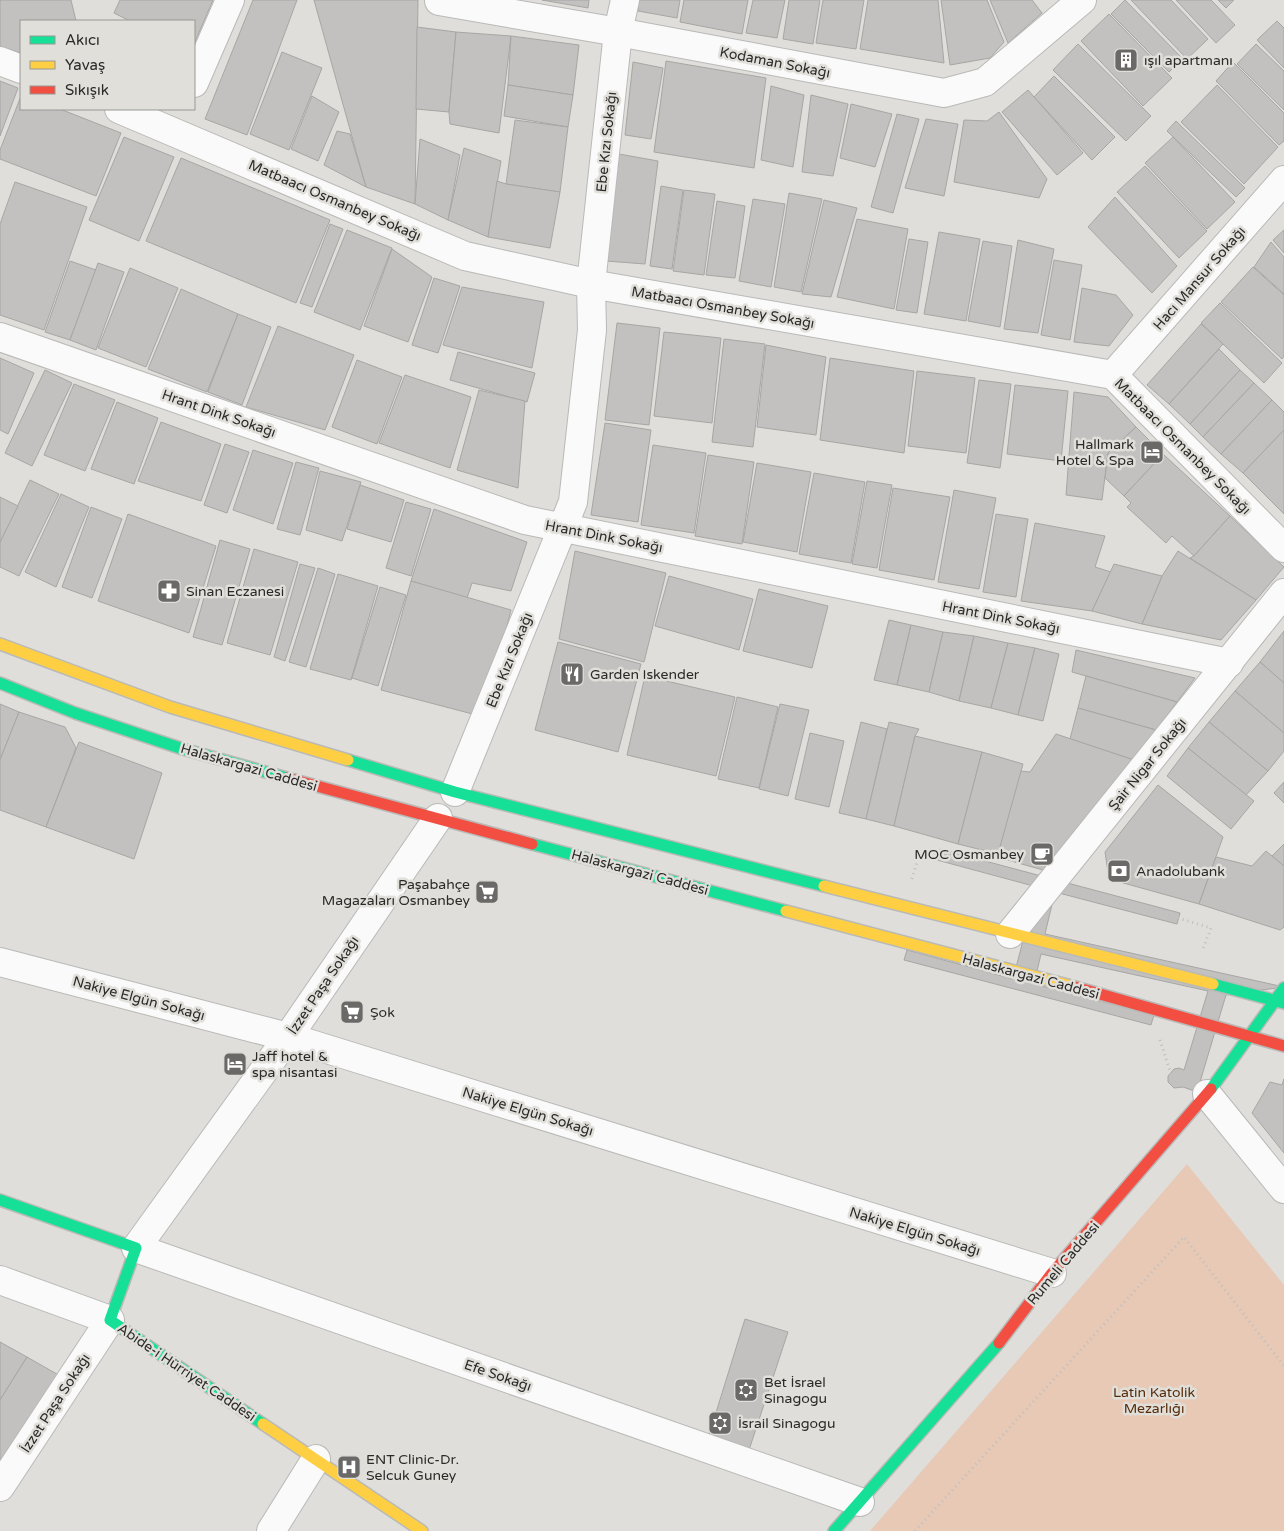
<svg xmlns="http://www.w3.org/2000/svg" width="1284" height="1531" font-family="'Varela Round',sans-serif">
<rect width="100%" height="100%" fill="#dfdedb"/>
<polygon fill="#e7c9b6" points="1187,1164 1284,1285 1284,1531 870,1531"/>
<g fill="#c2c1c0" stroke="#a6a6a3">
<polygon points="0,0 71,0 76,21 21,21 21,53 0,46"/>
<polygon points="120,0 213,0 194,44 194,21 130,21 114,13"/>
<polygon points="253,0 297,0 247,135 205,119"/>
<polygon points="314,0 418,0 415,204 366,187"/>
<polygon points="542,0 589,0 588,8"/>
<polygon points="639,0 680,0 677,18 638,11"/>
<polygon points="684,0 748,0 742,34 680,22"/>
<polygon points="753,0 785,0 777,38 746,33"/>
<polygon points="789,0 820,0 813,44 783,39"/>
<polygon points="823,0 864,0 856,49 816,43"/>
<polygon points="868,0 938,0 944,63 860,49"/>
<polygon points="941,0 987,0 1004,42 990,58 950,65"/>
<polygon points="990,0 1032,0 1042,13 1008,43"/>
<polygon points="1125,0 1183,59 1169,72 1111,14"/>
<polygon points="1131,0 1171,0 1208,39 1187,59"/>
<polygon points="1176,0 1211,0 1235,25 1216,43"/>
<polygon points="1218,0 1234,0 1226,8"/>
<polygon points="1109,14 1172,78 1143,106 1081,41"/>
<polygon points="1277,21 1284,28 1284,68 1257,40"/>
<polygon points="417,27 456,32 449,112 416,109"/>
<polygon points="456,32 511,36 499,133 450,124 449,112"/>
<polygon points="511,36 579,45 573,95 508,85"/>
<polygon points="1078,44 1151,116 1126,141 1053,70"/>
<polygon points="1256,44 1284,71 1284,110 1237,64"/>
<polygon points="282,52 322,68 289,150 250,134"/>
<polygon points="666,61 766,78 754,168 654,152"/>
<polygon points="633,62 663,68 651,139 625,135"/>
<polygon points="1233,62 1284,113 1284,141 1279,145 1216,81"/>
<polygon points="1054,76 1115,137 1092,160 1034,97"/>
<polygon points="0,81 18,88 0,136"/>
<polygon points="508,85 573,95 568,127 504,116"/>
<polygon points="1217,85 1278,147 1244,184 1181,122"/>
<polygon points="771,86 804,95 793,167 761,160"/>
<polygon points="1028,90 1083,153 1057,175 1002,112"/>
<polygon points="811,95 848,104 833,176 802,172"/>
<polygon points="21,96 21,109 60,109 121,133 96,196 0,159 0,150"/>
<polygon points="312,96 339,112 318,161 291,149"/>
<polygon points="851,104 892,114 875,167 840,158"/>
<polygon points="999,112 1047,179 1039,198 954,182 964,120 987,121"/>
<polygon points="897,114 919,119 893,213 871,207"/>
<polygon points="926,119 958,124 944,196 905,188"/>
<polygon points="515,120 568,127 560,192 506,184"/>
<polygon points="1176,121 1245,188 1236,197 1167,131"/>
<polygon points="337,131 350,134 366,187 324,165"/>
<polygon points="124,137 174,157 139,241 89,220"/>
<polygon points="1173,137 1235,202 1207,229 1145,163"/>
<polygon points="420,139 460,155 448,220 415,204"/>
<polygon points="464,148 501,161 488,237 448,220"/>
<polygon points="619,154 658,161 645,264 606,261"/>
<polygon points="181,158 330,220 296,303 146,241"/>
<polygon points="1145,166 1207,231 1179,258 1117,192"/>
<polygon points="497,181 506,184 560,192 550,248 488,237"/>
<polygon points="15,182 87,207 44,330 0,315 0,224"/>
<polygon points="661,186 683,190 672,269 650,266"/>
<polygon points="684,190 715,194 704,275 673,271"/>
<polygon points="789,193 822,199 801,292 774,287"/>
<polygon points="1115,197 1177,266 1152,293 1088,227"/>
<polygon points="753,199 785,204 771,287 739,281"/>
<polygon points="824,200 857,208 831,297 802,294"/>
<polygon points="717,201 745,206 735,278 706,275"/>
<polygon points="857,219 908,229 894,309 837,297"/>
<polygon points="330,224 343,229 312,307 300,303"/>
<polygon points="347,230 392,248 360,330 314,312"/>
<polygon points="1284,230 1284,253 1273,240"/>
<polygon points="939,232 980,239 966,321 924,314"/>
<polygon points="909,239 928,242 917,313 896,310"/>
<polygon points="1018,240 1054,249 1038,333 1004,329"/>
<polygon points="983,241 1012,246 1000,327 968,321"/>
<polygon points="1271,242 1284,257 1284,294 1254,267"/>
<polygon points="392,249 432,277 408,342 364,326"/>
<polygon points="1054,260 1082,265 1070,340 1041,335"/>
<polygon points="70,261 96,270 70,340 45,332"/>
<polygon points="98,263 124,272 96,350 70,340"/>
<polygon points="1253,267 1284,295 1284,356 1282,359 1221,302"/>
<polygon points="130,268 178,288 146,367 98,348"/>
<polygon points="434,278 460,286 438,353 412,345"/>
<polygon points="462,287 544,302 532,368 443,345"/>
<polygon points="1082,288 1116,295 1133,315 1109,346 1074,342"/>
<polygon points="181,289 238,314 207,392 148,369"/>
<polygon points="1220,303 1282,363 1264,383 1201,323"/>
<polygon points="238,314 271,327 242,405 208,392"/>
<polygon points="617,323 660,328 649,425 605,420"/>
<polygon points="1201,324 1223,344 1169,404 1147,385"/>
<polygon points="278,326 354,355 325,430 246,407"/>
<polygon points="664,332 721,338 712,423 654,416"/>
<polygon points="724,339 765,344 753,447 712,442"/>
<polygon points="766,345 826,357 816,435 757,427"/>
<polygon points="1219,349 1240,370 1190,424 1169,404"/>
<polygon points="458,352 535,373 527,402 450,380"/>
<polygon points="0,358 34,373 8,434 0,430"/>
<polygon points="830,358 914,371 904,453 820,440"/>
<polygon points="357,360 402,377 377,444 332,427"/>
<polygon points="45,370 72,383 32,466 5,453"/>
<polygon points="1240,370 1254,383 1203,437 1190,424"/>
<polygon points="917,371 975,378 966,453 908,446"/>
<polygon points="405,375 471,397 450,468 379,443"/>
<polygon points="979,380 1011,384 1000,468 967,463"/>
<polygon points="1254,383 1272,400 1221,454 1203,437"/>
<polygon points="74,384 115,400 85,471 44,455"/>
<polygon points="1015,385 1068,391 1061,461 1007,454"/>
<polygon points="479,390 525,401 518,488 457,470"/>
<polygon points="1074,392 1108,397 1136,427 1108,453 1102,500 1066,495"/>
<polygon points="1272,400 1284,412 1284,430 1243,473 1221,454"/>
<polygon points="117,402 158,418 134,484 91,469"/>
<polygon points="161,422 221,444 201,501 138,481"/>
<polygon points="605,423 651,430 638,522 591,515"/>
<polygon points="1136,427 1163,454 1124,496 1105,478 1108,453"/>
<polygon points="1284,430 1284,514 1243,473"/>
<polygon points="225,444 249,452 227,513 204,505"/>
<polygon points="653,445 706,453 694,533 641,525"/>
<polygon points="253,450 293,463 273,524 233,510"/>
<polygon points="1163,454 1230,516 1194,556 1172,536 1166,543 1127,507 1131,503 1124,496"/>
<polygon points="708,455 754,462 742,544 695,536"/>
<polygon points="296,462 319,468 300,535 277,529"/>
<polygon points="757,463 811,472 797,552 743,542"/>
<polygon points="320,471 361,482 342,541 306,530"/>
<polygon points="814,473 865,482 851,563 799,554"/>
<polygon points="30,480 59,494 19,576 0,567 0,542"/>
<polygon points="867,481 892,485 877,568 852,564"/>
<polygon points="360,485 404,500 391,542 347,529"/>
<polygon points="893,488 950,497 934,580 879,570"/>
<polygon points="954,490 996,498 979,589 938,582"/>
<polygon points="61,494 89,507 56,587 25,572"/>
<polygon points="0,497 18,506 0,542"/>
<polygon points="406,502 431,509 411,576 386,568"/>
<polygon points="91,507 122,519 92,598 62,587"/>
<polygon points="434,509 527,542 511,591 472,583 467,598 411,581"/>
<polygon points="128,514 216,546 189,633 98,601"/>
<polygon points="996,514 1028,519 1016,597 983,592"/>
<polygon points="1230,516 1284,567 1256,600 1190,558 1194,556"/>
<polygon points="1035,523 1105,536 1095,567 1111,572 1092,611 1021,601"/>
<polygon points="220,540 250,549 222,645 193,637"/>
<polygon points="254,549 298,562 270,655 227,643"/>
<polygon points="575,551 666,573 644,662 559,639"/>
<polygon points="1178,551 1256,600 1221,640 1142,624 1162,576"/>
<polygon points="300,564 315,568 285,661 274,657"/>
<polygon points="1114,564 1162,576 1142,624 1092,611"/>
<polygon points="318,568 335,574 306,667 289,662"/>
<polygon points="338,574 378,586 351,680 310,669"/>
<polygon points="669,576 753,599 739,650 655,626"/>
<polygon points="411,581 511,610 484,717 381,690"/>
<polygon points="380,587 406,595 378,686 352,678"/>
<polygon points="759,589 828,606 812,668 743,651"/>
<polygon points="889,620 911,625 897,685 874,680"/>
<polygon points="911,625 943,632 929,692 897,685"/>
<polygon points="1284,631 1284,683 1260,662"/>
<polygon points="943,632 974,636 959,701 929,692"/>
<polygon points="974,636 1008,643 991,708 959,701"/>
<polygon points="558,642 641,664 618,752 535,730"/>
<polygon points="1008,643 1035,648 1018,715 991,708"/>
<polygon points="1035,648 1059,654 1043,721 1018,715"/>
<polygon points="1076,650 1195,678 1177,702 1072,672"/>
<polygon points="1260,662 1284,683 1284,733 1235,691"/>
<polygon points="645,676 735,697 716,776 627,755"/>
<polygon points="1086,676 1177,702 1156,730 1078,708"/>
<polygon points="1235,691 1284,733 1284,751 1268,771 1209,722"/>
<polygon points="737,697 778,707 759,788 718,779"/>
<polygon points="0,704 19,712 0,760"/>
<polygon points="780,704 809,710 788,796 759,789"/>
<polygon points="1078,708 1156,730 1137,761 1070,739"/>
<polygon points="19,712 65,727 76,748 46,827 0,810 0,760"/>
<polygon points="861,722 887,729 866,819 839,813"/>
<polygon points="889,722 919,729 915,736 894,826 866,819"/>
<polygon points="1209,722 1268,771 1246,795 1188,748"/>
<polygon points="810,733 844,741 829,807 795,799"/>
<polygon points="1056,734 1137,761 1050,872 997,857 1020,771 1030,772"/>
<polygon points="915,736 982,752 958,844 894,826"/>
<polygon points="79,742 162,773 134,859 46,827"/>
<polygon points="1188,748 1254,801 1231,829 1167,776"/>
<polygon points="982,752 1023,764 998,854 958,844"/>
<polygon points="1284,782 1284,803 1274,793"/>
<polygon points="1158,785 1223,837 1199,904 1109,879 1105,852"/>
<polygon points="1284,844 1284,866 1272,856"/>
<polygon points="940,849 1180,913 1177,924 1055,892 1045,934 1284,987 1226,995 1197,1092 1183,1087 1174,1088 1168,1082 1168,1076 1174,1069 1179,1068 1184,1070 1208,991 1041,954 1034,984 1154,1015 1151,1025 904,960 907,950 1013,979 1037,887 937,860"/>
<polygon points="1266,851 1284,866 1284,927 1280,930 1199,904 1216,857 1252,866"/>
<polygon points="1284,1079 1284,1153 1252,1113 1270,1082 1282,1085"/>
<polygon points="745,1319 788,1332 745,1462 705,1448"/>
<polygon points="0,1342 27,1357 0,1400"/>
<polygon points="27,1357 62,1377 0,1470 0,1400"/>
</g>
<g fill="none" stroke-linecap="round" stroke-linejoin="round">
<g stroke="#b9b9b7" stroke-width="30">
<g id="street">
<polyline points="439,1 618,32 944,93 985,82 1082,0"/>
<polyline points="0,61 21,69"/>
<polyline points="194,83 230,0"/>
<polyline points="119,109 465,256 591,284 1113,375 1284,548"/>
<polyline points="0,337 525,520 1229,663"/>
<polyline points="1113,375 1284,180"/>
<polyline points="455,792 573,502 592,330 591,284 618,32 625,0"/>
<polyline points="438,818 288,1037 136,1248 860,1502"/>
<polyline points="1010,934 1284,593"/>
<polyline points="0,962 288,1037 1052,1273"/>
<polyline points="1207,1094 1284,1189"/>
<polyline points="0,1280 110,1320 0,1487"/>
<polyline points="271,1531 316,1459"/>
</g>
</g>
<g stroke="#b9b9b7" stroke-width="14">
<g id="fast">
<polyline points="0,683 75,713 183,749 287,778"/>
<polyline points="348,760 455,792 824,886"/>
<polyline points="532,844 786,911"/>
<polyline points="1213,984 1284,1003"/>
<polyline points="1211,1089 1284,988"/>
<polyline points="0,1200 136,1248 110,1320 263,1424"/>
<polyline points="834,1531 999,1343"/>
</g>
</g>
<g stroke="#b9b9b7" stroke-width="14">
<g id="slow">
<polyline points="0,644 170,707 348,760"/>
<polyline points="824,886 1213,984"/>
<polyline points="786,911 1075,987"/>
<polyline points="263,1424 422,1531"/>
</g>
</g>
<g stroke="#b9b9b7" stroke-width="14">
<g id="jam">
<polyline points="287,778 532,844"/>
<polyline points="1075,987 1284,1046"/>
<polyline points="999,1343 1052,1273 1211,1089"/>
</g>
</g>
<g stroke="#c0bfbe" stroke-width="3" stroke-dasharray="1 4" stroke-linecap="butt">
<polyline points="912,879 919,855 939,855 1018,877"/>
<polyline points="1081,893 1178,918 1211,928 1202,951"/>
<polyline points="1160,1040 1172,1077 1178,1085"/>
<polyline points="915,1531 1184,1237 1284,1366"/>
</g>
<use href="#street" stroke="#fafafa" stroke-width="28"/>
<use href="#fast" stroke="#16e098" stroke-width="11"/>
<use href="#slow" stroke="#ffcf43" stroke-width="11"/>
<use href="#jam" stroke="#f24e42" stroke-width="11"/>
</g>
<defs>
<g id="building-square" transform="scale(1.25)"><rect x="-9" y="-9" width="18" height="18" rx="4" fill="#6a6967" stroke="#e0dfda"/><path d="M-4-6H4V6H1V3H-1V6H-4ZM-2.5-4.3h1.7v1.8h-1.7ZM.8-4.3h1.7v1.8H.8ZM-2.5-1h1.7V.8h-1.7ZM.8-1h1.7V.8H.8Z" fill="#fff"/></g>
<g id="hotel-square" transform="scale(1.25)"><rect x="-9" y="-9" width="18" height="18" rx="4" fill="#6a6967" stroke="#e0dfda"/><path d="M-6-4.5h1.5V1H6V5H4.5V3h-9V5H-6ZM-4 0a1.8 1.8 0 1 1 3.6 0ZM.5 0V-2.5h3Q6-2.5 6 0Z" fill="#fff"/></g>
<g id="pharmacy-square" transform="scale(1.25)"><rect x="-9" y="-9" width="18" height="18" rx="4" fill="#6a6967" stroke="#e0dfda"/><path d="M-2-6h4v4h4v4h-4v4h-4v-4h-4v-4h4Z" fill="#fff"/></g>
<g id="restaurant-square" transform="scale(1.25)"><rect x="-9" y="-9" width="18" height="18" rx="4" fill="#6a6967" stroke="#e0dfda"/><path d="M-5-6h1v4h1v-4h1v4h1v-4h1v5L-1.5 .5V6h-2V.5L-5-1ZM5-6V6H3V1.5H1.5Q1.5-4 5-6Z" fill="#fff"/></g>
<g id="cafe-square" transform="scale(1.25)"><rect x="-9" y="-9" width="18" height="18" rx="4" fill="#6a6967" stroke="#e0dfda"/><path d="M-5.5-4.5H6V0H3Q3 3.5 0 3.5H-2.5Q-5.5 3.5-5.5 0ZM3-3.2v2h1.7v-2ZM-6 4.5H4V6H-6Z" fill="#fff"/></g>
<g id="bank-square" transform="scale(1.25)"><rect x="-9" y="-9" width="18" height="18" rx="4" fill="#6a6967" stroke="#e0dfda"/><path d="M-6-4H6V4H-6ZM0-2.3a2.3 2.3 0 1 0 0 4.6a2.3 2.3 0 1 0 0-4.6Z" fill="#fff"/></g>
<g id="supermarket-square" transform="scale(1.25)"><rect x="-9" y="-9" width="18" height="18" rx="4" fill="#6a6967" stroke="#e0dfda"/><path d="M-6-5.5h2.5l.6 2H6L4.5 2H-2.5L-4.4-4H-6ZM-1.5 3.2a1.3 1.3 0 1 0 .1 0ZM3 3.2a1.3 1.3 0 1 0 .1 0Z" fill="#fff"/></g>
<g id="synagogue-square" transform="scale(1.25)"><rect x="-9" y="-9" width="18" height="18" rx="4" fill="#6a6967" stroke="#e0dfda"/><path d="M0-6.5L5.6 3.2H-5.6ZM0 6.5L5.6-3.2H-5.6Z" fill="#fff"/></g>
<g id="hospital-square" transform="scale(1.25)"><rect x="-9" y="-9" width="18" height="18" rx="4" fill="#6a6967" stroke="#e0dfda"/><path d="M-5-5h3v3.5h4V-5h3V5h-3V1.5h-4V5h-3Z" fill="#fff"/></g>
</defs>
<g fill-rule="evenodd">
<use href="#building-square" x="1126" y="60"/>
<use href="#hotel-square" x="1152" y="452"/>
<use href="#pharmacy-square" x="169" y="591"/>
<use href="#restaurant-square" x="572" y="674"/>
<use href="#cafe-square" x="1042" y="854"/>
<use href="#bank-square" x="1119" y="871"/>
<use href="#supermarket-square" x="487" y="892"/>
<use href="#supermarket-square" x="352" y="1012"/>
<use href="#hotel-square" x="235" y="1064"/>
<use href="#synagogue-square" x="746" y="1390"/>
<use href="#synagogue-square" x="720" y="1423"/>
<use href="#hospital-square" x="349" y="1467"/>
</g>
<g text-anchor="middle" stroke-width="5" stroke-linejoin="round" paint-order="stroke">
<g font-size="14" fill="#2b2a29" stroke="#e0dfda" text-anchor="start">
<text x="1144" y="65">ışıl apartmanı</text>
<text x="1134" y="449" text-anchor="end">Hallmark<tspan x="1134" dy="16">Hotel &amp; Spa</tspan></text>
<text x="186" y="596">Sinan Eczanesi</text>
<text x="590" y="679">Garden Iskender</text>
<text x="1024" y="859" text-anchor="end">MOC Osmanbey</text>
<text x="1136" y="876">Anadolubank</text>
<text x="470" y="889" text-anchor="end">Paşabahçe<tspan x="470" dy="16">Magazaları Osmanbey</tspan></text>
<text x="370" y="1017">Şok</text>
<text x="252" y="1061">Jaff hotel &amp;<tspan x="252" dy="16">spa nisantasi</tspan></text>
<text x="764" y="1387">Bet İsrael<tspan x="764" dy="16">Sinagogu</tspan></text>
<text x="738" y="1428">İsrail Sinagogu</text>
<text x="366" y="1464">ENT Clinic-Dr.<tspan x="366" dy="16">Selcuk Guney</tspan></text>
</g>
<g font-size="14" fill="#2b2a29" stroke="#e0dfda">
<text transform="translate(775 62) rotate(11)" y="5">Kodaman Sokağı</text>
<text transform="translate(606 142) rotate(-84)" y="5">Ebe Kızı Sokağı</text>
<text transform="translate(335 200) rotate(23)" y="5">Matbaacı Osmanbey Sokağı</text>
<text transform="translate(1199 278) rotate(-49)" y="5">Hacı Mansur Sokağı</text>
<text transform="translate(723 307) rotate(10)" y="5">Matbaacı Osmanbey Sokağı</text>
<text transform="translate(219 413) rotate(19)" y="5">Hrant Dink Sokağı</text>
<text transform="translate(1183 446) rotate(45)" y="5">Matbaacı Osmanbey Sokağı</text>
<text transform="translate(604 536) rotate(11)" y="5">Hrant Dink Sokağı</text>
<text transform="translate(1001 617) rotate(11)" y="5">Hrant Dink Sokağı</text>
<text transform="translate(509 660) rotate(-68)" y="5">Ebe Kızı Sokağı</text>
<text transform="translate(1147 764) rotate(-51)" y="5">Şair Nigar Sokağı</text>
<text transform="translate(249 767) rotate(16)" y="5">Halaskargazi Caddesi</text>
<text transform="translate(640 872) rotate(15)" y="5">Halaskargazi Caddesi</text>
<text transform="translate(1031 976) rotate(15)" y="5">Halaskargazi Caddesi</text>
<text transform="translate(323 985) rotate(-56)" y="5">İzzet Paşa Sokağı</text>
<text transform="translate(139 998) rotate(15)" y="5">Nakiye Elgün Sokağı</text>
<text transform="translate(528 1111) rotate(17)" y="5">Nakiye Elgün Sokağı</text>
<text transform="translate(915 1231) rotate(17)" y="5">Nakiye Elgün Sokağı</text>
<text transform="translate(1063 1263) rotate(-50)" y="5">Rumeli Caddesi</text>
<text transform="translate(187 1372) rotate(34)" y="5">Abide-i Hürriyet Caddesi</text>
<text transform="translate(498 1375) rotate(19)" y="5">Efe Sokağı</text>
<text transform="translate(55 1403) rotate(-57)" y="5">İzzet Paşa Sokağı</text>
</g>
<g font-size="14" fill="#582c0b" stroke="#e0dfda">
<text x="1154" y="1397">Latin Katolik<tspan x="1154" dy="16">Mezarlığı</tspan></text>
</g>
</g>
<rect x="20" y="20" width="175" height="90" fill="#e0dfda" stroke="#989793"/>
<rect x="30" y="36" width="25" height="8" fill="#16e098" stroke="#989793"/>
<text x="65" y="45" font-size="15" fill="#2b2a29">Akıcı</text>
<rect x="30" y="61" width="25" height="8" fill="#ffcf43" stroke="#989793"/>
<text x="65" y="70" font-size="15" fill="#2b2a29">Yavaş</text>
<rect x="30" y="86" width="25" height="8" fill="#f24e42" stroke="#989793"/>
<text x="65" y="95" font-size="15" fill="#2b2a29">Sıkışık</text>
</svg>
